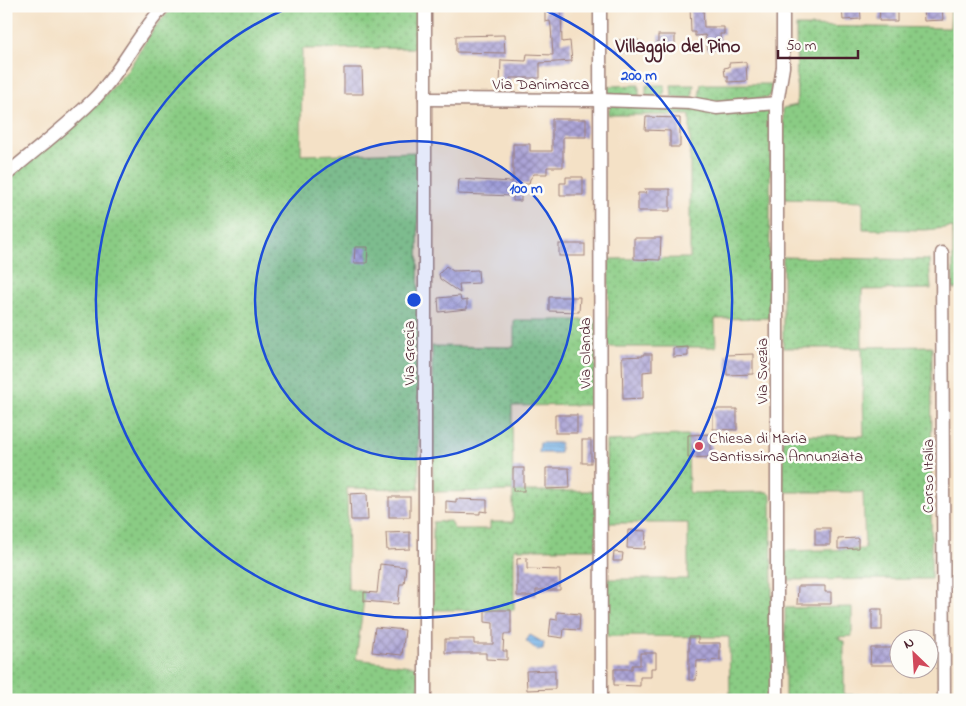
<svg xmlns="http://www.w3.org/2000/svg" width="966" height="706" font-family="'Indie Flower',sans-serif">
<defs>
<pattern id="grass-dots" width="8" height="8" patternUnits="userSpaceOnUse" patternTransform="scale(1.25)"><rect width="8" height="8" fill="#8acc84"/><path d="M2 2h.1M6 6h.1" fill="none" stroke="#73a56c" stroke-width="1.8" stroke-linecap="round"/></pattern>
<pattern id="water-rules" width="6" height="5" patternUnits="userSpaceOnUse" patternTransform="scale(1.25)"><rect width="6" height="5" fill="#77b4e9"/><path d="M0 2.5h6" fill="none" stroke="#6492bd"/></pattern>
<pattern id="building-cross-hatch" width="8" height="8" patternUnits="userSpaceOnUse" patternTransform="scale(1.25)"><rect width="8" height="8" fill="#aca4d7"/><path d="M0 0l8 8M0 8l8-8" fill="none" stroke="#8e85af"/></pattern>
</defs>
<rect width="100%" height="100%" fill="#fdfcf7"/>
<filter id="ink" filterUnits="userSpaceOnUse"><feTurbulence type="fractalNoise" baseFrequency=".02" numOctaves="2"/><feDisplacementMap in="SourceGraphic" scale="10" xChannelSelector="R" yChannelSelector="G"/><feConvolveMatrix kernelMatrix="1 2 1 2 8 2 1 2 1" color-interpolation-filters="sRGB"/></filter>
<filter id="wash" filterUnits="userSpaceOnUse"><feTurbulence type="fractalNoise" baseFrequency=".0096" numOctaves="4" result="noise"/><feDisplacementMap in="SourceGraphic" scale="20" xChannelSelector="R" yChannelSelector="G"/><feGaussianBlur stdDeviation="1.12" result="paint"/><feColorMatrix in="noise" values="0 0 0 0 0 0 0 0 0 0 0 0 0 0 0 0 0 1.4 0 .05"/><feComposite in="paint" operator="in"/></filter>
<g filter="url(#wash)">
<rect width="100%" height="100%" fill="#f4e1c6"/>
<g fill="url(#grass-dots)" stroke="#6a7658">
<polygon points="174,6 418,6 417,48 302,49 301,155 418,152 419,489 347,488 348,589 365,592 356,659 419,667 419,700 6,700 6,182 99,102 128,70 154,28"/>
<polygon points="951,6 960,6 960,289 953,289 953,227 926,230 863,229 863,201 784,199 783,108 797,105 796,26 950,28"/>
<polygon points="701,84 771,84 771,93 768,98 737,104 701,100 699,97"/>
<polygon points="639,85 639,96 610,96 607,93 607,86"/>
<polygon points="646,85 665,85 664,96 646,96"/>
<polygon points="671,85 694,85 692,98 672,97"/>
<polygon points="610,105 771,108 769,318 715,319 716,347 608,347 609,259 690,258 690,115 608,115"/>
<polygon points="783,257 929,260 931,289 862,290 862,347 932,346 931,579 783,580 783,551 865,549 863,492 783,492 783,434 864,436 862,348 783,348"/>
<polygon points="514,320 596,320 595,405 512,406 513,491 596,491 596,549 514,549 514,610 433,610 433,522 450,521 454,529 490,529 490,522 513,522 513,491 433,492 432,346 514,347"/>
<polygon points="688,435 689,493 768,492 771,495 773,698 730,699 729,637 607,636 607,579 688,579 688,523 607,523 606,441 632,440 643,436"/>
<polygon points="957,520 960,521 960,636 956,636"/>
<polygon points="852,607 852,636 839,637 840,640 844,641 844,695 933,693 932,700 785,700 785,608"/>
<polygon points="957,664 960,664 960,700 956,700"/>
</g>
<g fill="url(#water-rules)" stroke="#606a8a">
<polygon points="540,443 560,443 560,453 539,453"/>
<polygon points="530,635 544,643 543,649 537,650 526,641"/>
</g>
<g id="blocks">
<g fill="url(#building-cross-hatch)">
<polygon points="690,6 703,6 704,27 724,27 724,34 720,34 721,48 708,50 705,35 695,36 695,32 691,32"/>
<polygon points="842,6 860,6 861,19 843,20"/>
<polygon points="880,6 897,6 897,21 879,21"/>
<polygon points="923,6 942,6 943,20 924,21"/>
<polygon points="561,7 562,42 570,41 572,61 540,63 540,78 510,78 510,85 500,85 501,60 526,61 527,54 553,55 551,27 550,21 545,22 545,8"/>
<polygon points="504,35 505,53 456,52 456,36"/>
<rect x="658" y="35" width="17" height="16"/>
<rect x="618" y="40" width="20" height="10"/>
<polygon points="746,62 747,81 728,82 728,76 725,76 724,68 729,67 729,63"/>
<polygon points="344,68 362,68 363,94 344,94"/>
<polygon points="646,117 680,118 680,147 670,147 670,131 645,130"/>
<polygon points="552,119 586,119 586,137 563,137 563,167 547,167 547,174 534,174 530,179 529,184 521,184 521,201 513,201 513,196 458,194 459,179 513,182 513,144 530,144 530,151 552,151"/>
<polygon points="566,177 583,177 583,195 560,195 560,183 566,183"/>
<polygon points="645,189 670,189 670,211 638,211 638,193 646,193"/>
<polygon points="634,238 661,238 660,260 634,259"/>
<rect x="559" y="244" width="26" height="12"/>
<polygon points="355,247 368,247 367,263 354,263"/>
<polygon points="446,266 453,271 478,270 479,283 459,284 460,293 440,279 439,274"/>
<polygon points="460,296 461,301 467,300 467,309 439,312 438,298"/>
<polygon points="549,297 580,297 579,312 549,311"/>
<polygon points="688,347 688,356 673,357 673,348"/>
<polygon points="643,354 652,354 652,371 643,372 643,398 623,399 622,357 643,356"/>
<polygon points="753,354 753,374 727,375 726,355"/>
<polygon points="713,409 737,409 737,430 713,429"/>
<rect x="555" y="415" width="22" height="18"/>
<polygon points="711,434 711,457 688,458 688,435"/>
<rect x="582" y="440" width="9" height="23"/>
<rect x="513" y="468" width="11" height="23"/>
<polygon points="546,468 569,468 570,488 546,489"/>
<polygon points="367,493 368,520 351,520 350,494"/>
<rect x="389" y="497" width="21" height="20"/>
<polygon points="456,499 487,500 487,512 480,511 480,514 446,513 446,501 456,502"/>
<rect x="815" y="528" width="15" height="17"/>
<polygon points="628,530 646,531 645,549 627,548"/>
<polygon points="410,532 410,549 387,550 386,533"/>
<polygon points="858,538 858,548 838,549 838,539"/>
<polygon points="614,552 623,553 622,561 613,561"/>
<polygon points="527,558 527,569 560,570 560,590 536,590 536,596 517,596 517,559"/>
<polygon points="380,564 406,567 404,584 400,584 398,604 364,601 364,592 377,593"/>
<polygon points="798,586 825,586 825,592 831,592 831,604 797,604"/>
<rect x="872" y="609" width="10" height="21"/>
<polygon points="485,610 511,610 511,634 504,634 503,651 507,651 507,660 486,659 486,653 445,653 445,639 474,639 474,644 493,644 493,623 485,622"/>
<polygon points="557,612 580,614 579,630 564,629 563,638 549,636 551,619 557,620"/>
<polygon points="375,627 405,630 402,655 372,652"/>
<polygon points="689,637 698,637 698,643 720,643 720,660 697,661 696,680 689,680"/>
<polygon points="871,648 897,648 896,665 870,665"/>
<polygon points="640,653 656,653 656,668 651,668 651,677 640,677 640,686 614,685 614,669 632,669 632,665 640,665"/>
<polygon points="555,670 555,689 527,690 526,671"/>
</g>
</g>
</g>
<g filter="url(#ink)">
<use href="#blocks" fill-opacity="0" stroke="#9f8078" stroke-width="1"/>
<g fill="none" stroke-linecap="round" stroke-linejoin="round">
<g stroke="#9f8078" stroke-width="15">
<g id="street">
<polyline points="600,6 601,700"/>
<polyline points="425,99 600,100 690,103 717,108 777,103"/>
<path d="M 6,175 C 36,149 70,124 97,96 C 123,68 138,34 164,6"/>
<polyline points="942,253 944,700"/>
<polyline points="425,700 425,6"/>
<polyline points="777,700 777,103 783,67 783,6"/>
</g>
</g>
<use href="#street" stroke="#fff" stroke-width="12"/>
</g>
</g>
<circle cx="414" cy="300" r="159" fill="#1d4ed8" fill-opacity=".12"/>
<g fill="none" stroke="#1d4ed8" stroke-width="2.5">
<circle cx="414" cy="300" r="159"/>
<path d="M538 7A318 318 0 1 1 290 7"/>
</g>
<circle fill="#d1495b" stroke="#fdfcf7" stroke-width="2" cx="699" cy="446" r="5"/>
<g text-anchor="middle" stroke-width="5" stroke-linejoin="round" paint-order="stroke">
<g font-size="16" fill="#4a1f2b" stroke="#fdfcf7">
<text x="541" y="89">Via Danimarca</text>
<text transform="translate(408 353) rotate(-90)" y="6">Via Grecia</text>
<text transform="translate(584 353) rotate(-90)" y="6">Via Olanda</text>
<text transform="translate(761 371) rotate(-90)" y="6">Via Svezia</text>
<text transform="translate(927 476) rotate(-90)" y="6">Corso Italia</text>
</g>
<g font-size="16" fill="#4a1f2b" stroke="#fdfcf7" text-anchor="start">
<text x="709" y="443">Chiesa di Maria<tspan x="709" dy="18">Santissima Annunziata</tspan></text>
</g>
<g font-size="19" font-weight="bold" fill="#4a1f2b" stroke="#fdfcf7">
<text x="678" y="52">Villaggio del Pino</text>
</g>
</g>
<circle cx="414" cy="300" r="8" fill="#1d4ed8" stroke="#fdfcf7" stroke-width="2.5"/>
<g font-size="15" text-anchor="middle" font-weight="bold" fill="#1d4ed8" stroke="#fdfcf7" stroke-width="5" stroke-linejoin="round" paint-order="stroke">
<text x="639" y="80">200 m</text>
<text x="526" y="193">100 m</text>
</g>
<rect width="966" height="706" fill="none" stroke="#fdfcf7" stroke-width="25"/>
<g transform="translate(914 654) rotate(335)"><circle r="24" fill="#fdfcf7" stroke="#b5a4a5"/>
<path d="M0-4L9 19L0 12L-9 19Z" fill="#d1495b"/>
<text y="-8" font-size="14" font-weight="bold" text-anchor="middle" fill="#4a1f2b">N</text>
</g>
<path d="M778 50v8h80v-8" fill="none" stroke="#4a1f2b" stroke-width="2.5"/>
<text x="786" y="50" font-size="15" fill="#4a1f2b" stroke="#fdfcf7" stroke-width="4" paint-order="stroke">50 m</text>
</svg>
